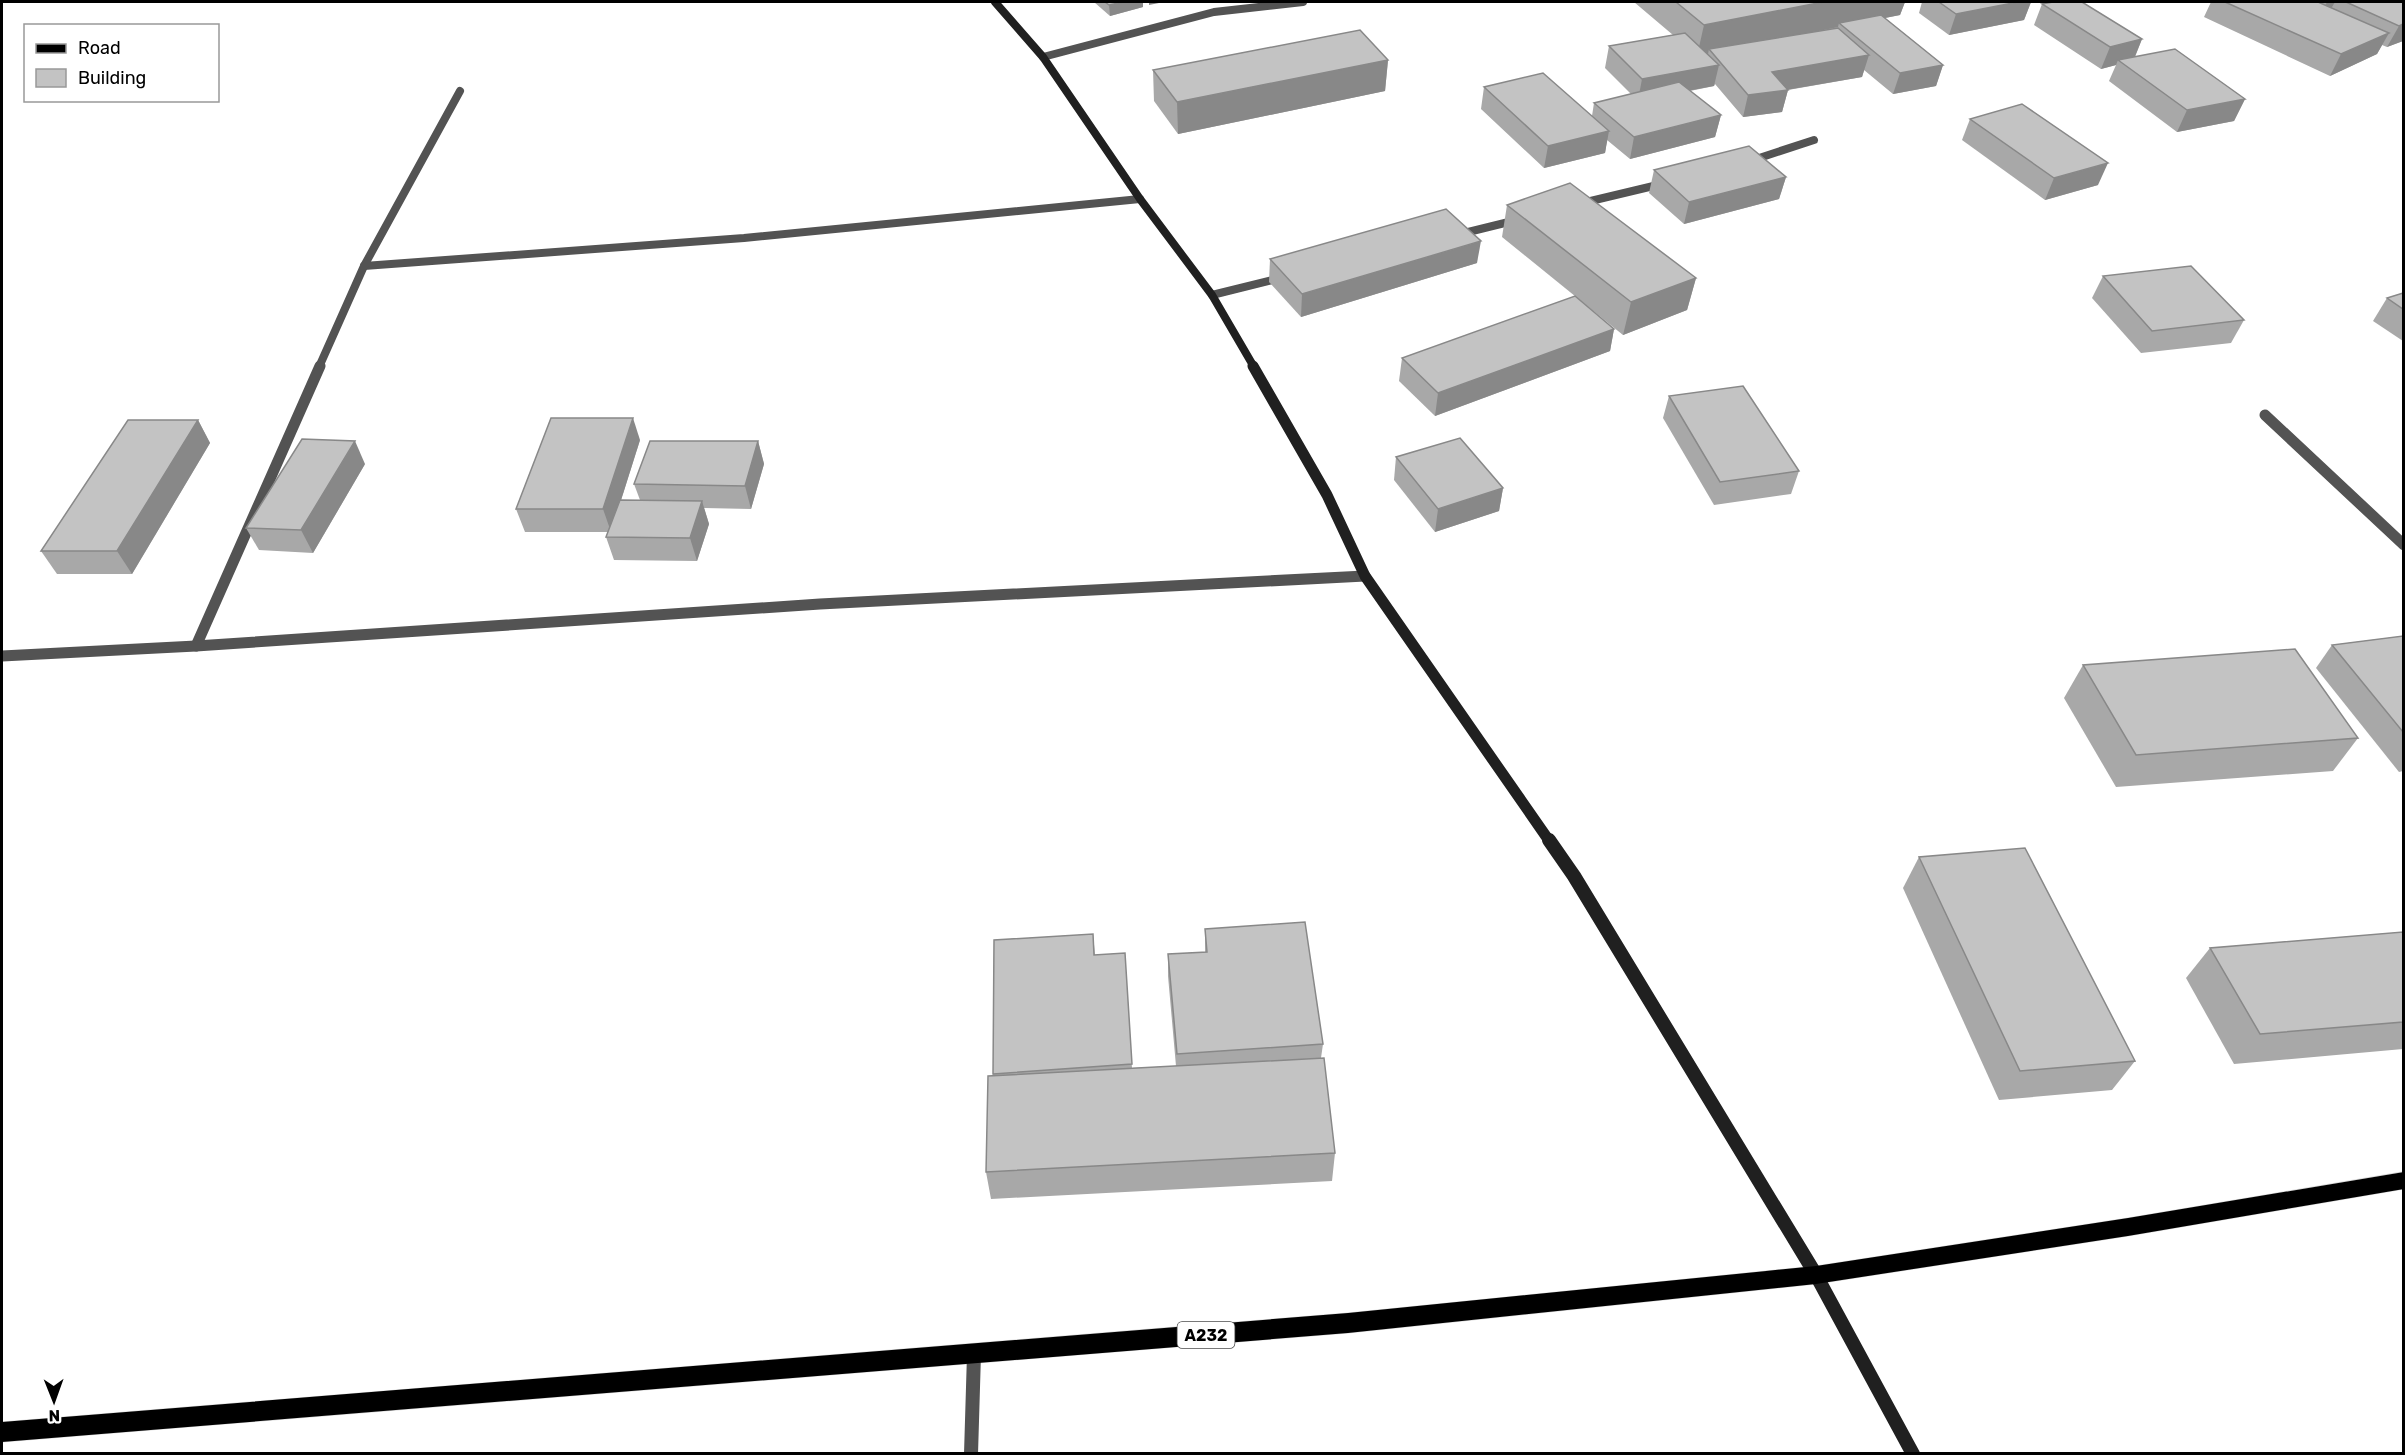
<svg xmlns="http://www.w3.org/2000/svg" width="2405" height="1455" font-family="Rubik,sans-serif">
<rect width="100%" height="100%" fill="#fff"/>
<g fill="none" stroke-linecap="round" stroke-linejoin="round">
<g stroke="#dbdbdb" stroke-width="1">
<polygon id="primary" points="2404,1172 2404,1189 2128,1236 1816,1284 1348,1333 2,1442 2,1422 1348,1313 1816,1266 2128,1218"/>
</g>
<g stroke="#535353" stroke-width="8">
<polyline points="1043,57 1214,12 1303,2"/>
<polyline points="1747,162 1814,140"/>
<polyline points="1578,204 1666,183"/>
<polyline points="1456,235 1521,219"/>
<polyline points="364,266 744,238 1140,199"/>
<polyline points="1212,295 1285,277"/>
<polyline points="319,367 364,266 460,91"/>
</g>
<g stroke="#535353" stroke-width="11">
<polyline points="2265,415 2404,545"/>
<polyline points="196,646 320,366"/>
<polyline points="2,656 196,646 820,604 1365,576"/>
</g>
<polyline stroke="#535353" stroke-width="14" points="971,1454 974,1354"/>
<polyline stroke="#202020" stroke-width="8" points="995,2 1043,57 1140,199 1212,295 1254,367"/>
<polyline stroke="#202020" stroke-width="11" points="1253,366 1327,495 1365,576 1550,842"/>
<polyline stroke="#202020" stroke-width="14" points="1549,840 1574,876 1816,1275 1913,1454"/>
<use href="#primary" fill="#000" fill-rule="evenodd"/>
</g>
<g fill="#a8a8a8">
<polygon points="1094,2 1143,2 1143,7 1110,16"/>
<polygon points="1634,2 1905,2 1900,15 1885,18 1943,65 1936,86 1893,94 1864,70 1862,77 1788,90 1782,112 1743,117 1715,84 1714,86 1690,91 1721,115 1715,137 1630,159 1607,140 1605,153 1544,168 1481,109 1484,87 1592,116 1594,103 1631,94 1605,68 1609,46 1673,35"/>
<polygon points="1922,2 2031,2 2024,20 1949,35 1919,13"/>
<polygon points="2211,2 2403,2 2403,41 2387,47 2382,45 2377,54 2330,76 2204,17"/>
<polygon points="2042,4 2142,39 2135,57 2245,99 2234,121 2177,132 2109,81 2116,65 2101,69 2034,25"/>
<polygon points="1388,60 1385,91 1178,134 1154,101 1153,70"/>
<polygon points="1970,119 2098,185 2045,200 1962,140"/>
<polygon points="1654,170 1786,177 1779,199 1684,224 1649,193"/>
<polygon points="1507,205 1696,278 1687,310 1623,335 1502,237"/>
<polygon points="1270,259 1477,263 1301,317 1269,282"/>
<polygon points="2103,276 2244,320 2231,343 2141,353 2092,298"/>
<polygon points="2403,293 2403,341 2373,321 2387,298"/>
<polygon points="1614,329 1610,351 1435,416 1399,381 1402,358"/>
<polygon points="1669,396 1799,471 1791,494 1714,505 1663,418"/>
<polygon points="198,420 210,443 132,574 57,574 41,551"/>
<polygon points="640,440 621,500 640,500 634,484 758,441 764,464 751,509 704,508 709,524 697,561 614,560 606,537 608,532 525,532 516,509"/>
<polygon points="1396,457 1503,488 1499,511 1435,532 1394,480"/>
<polygon points="365,464 313,553 259,550 246,528"/>
<polygon points="2403,636 2403,771 2399,772 2316,668 2332,645"/>
<polygon points="2083,665 2358,738 2333,771 2116,787 2064,698"/>
<polygon points="1919,857 2135,1061 2112,1090 1999,1100 1903,888"/>
<polygon points="1205,929 1323,1044 1321,1058 1335,1153 1332,1181 991,1199 986,1172 993,1075 994,940 1093,934 1095,955 1125,953 1132,1068 1176,1066 1168,976 1168,954 1205,952"/>
<polygon points="2403,932 2403,1049 2234,1064 2186,978 2210,948"/>
</g>
<g fill="#888">
<polygon points="1123,2 1143,2 1143,7 1110,16 1109,5"/>
<polygon points="1149,2 1164,2 1149,5"/>
<polygon points="1823,2 1905,2 1900,15 1844,26 1839,23 1838,27 1712,53 1709,49 1708,54 1697,56 1704,25"/>
<polygon points="2018,2 2031,2 2024,20 1949,35 1956,14"/>
<polygon points="2327,2 2335,2 2329,12 2320,16"/>
<polygon points="2403,24 2403,41 2387,47 2399,26"/>
<polygon points="2389,33 2377,54 2330,76 2341,54"/>
<polygon points="2142,39 2133,61 2118,60 2116,65 2101,69 2110,47"/>
<polygon points="1869,55 1862,77 1786,90 1788,90 1782,112 1743,117 1748,95 1772,72"/>
<polygon points="1388,60 1385,91 1178,134 1177,102"/>
<polygon points="1719,65 1714,86 1638,100 1642,79"/>
<polygon points="1943,65 1936,86 1893,94 1900,73"/>
<polygon points="2245,99 2234,121 2177,132 2187,110"/>
<polygon points="1721,115 1715,137 1630,159 1634,137"/>
<polygon points="1609,131 1605,153 1544,168 1548,146"/>
<polygon points="2108,163 2098,185 2045,200 2054,178"/>
<polygon points="1786,177 1779,199 1684,224 1689,202"/>
<polygon points="1481,241 1477,263 1301,317 1302,294"/>
<polygon points="1696,278 1687,310 1623,335 1631,302"/>
<polygon points="1614,329 1610,351 1435,416 1438,393"/>
<polygon points="633,418 640,440 611,532 603,509"/>
<polygon points="198,420 210,443 132,574 117,551"/>
<polygon points="355,441 365,464 313,553 301,530"/>
<polygon points="758,441 764,464 751,509 745,486"/>
<polygon points="1503,488 1499,511 1435,532 1438,509"/>
<polygon points="702,501 709,524 697,561 690,538"/>
</g>
<g fill="#c3c3c3" stroke="#888" stroke-width="1.5">
<polygon points="1105,2 1123,2 1109,5"/>
<polygon points="1676,2 1823,2 1704,25"/>
<polygon points="1939,2 2018,2 1956,14"/>
<polygon points="2053,2 2082,2 2142,39 2110,47 2042,4"/>
<polygon points="2225,2 2318,2 2389,33 2341,54"/>
<polygon points="2346,2 2403,2 2403,24 2399,26"/>
<polygon points="1881,15 1943,65 1900,73 1839,23"/>
<polygon points="1838,28 1869,55 1772,72 1788,90 1748,95 1709,49"/>
<polygon points="1360,30 1388,60 1177,102 1153,70"/>
<polygon points="1685,33 1719,65 1642,79 1609,46"/>
<polygon points="2175,49 2245,99 2187,110 2118,60"/>
<polygon points="1543,73 1609,131 1548,146 1484,87"/>
<polygon points="1679,82 1721,115 1634,137 1594,103"/>
<polygon points="2022,104 2108,163 2054,178 1970,119"/>
<polygon points="1749,146 1786,177 1689,202 1654,170"/>
<polygon points="1570,183 1696,278 1631,302 1507,205"/>
<polygon points="1446,209 1481,241 1302,294 1270,259"/>
<polygon points="2191,266 2244,320 2152,331 2103,276"/>
<polygon points="2403,293 2403,309 2387,298"/>
<polygon points="1575,296 1614,329 1438,393 1402,358"/>
<polygon points="1743,386 1799,471 1720,482 1669,396"/>
<polygon points="551,418 633,418 603,509 516,509"/>
<polygon points="128,420 198,420 117,551 41,551"/>
<polygon points="1460,438 1503,488 1438,509 1396,457"/>
<polygon points="302,439 355,441 301,530 246,528"/>
<polygon points="650,441 758,441 745,486 634,484"/>
<polygon points="620,500 702,501 690,538 606,537"/>
<polygon points="2403,636 2403,732 2332,645"/>
<polygon points="2295,649 2358,738 2136,755 2083,665"/>
<polygon points="2025,848 2135,1061 2020,1071 1919,857"/>
<polygon points="1305,922 1323,1044 1177,1054 1168,954 1207,952 1205,929"/>
<polygon points="2403,932 2403,1022 2260,1034 2210,948"/>
<polygon points="1093,934 1094,955 1125,953 1132,1064 993,1074 994,940"/>
<polygon points="1324,1058 1335,1153 986,1172 988,1076"/>
</g>
<g text-anchor="middle" stroke-width="4.5" stroke-linejoin="round" paint-order="stroke">
<rect fill="#fff" stroke="#4c4c4c" stroke-width="1.5" x="1177.5" y="1322" width="57" height="26" rx="4.5"/>
<g font-size="16" font-weight="bold" fill="#000">
<text x="1206" y="1341">A232</text>
</g>
</g>
<rect width="2405" height="1455" fill="none" stroke="#000000" stroke-width="6"/>
<rect x="24" y="24" width="195" height="78" fill="#ffffff" stroke="#999999" stroke-width="1.5"/>
<rect x="36" y="44" width="30" height="9" fill="#000000" stroke="#999999" stroke-width="1.5"/>
<text x="78" y="54" font-size="18" fill="#000000">Road</text>
<rect x="36" y="69" width="30" height="18" fill="#c3c3c3" stroke="#999999" stroke-width="1.5"/>
<text x="78" y="84" font-size="18" fill="#000000">Building</text>
<g transform="translate(54 1401) rotate(179)" stroke="#ffffff" stroke-width="4.5" paint-order="stroke">
<path d="M0-4.5L10 22L0 15L-10 22Z" fill="#000000"/>
<text y="-9" font-size="16" font-weight="bold" text-anchor="middle" fill="#000000">N</text>
</g>
</svg>
